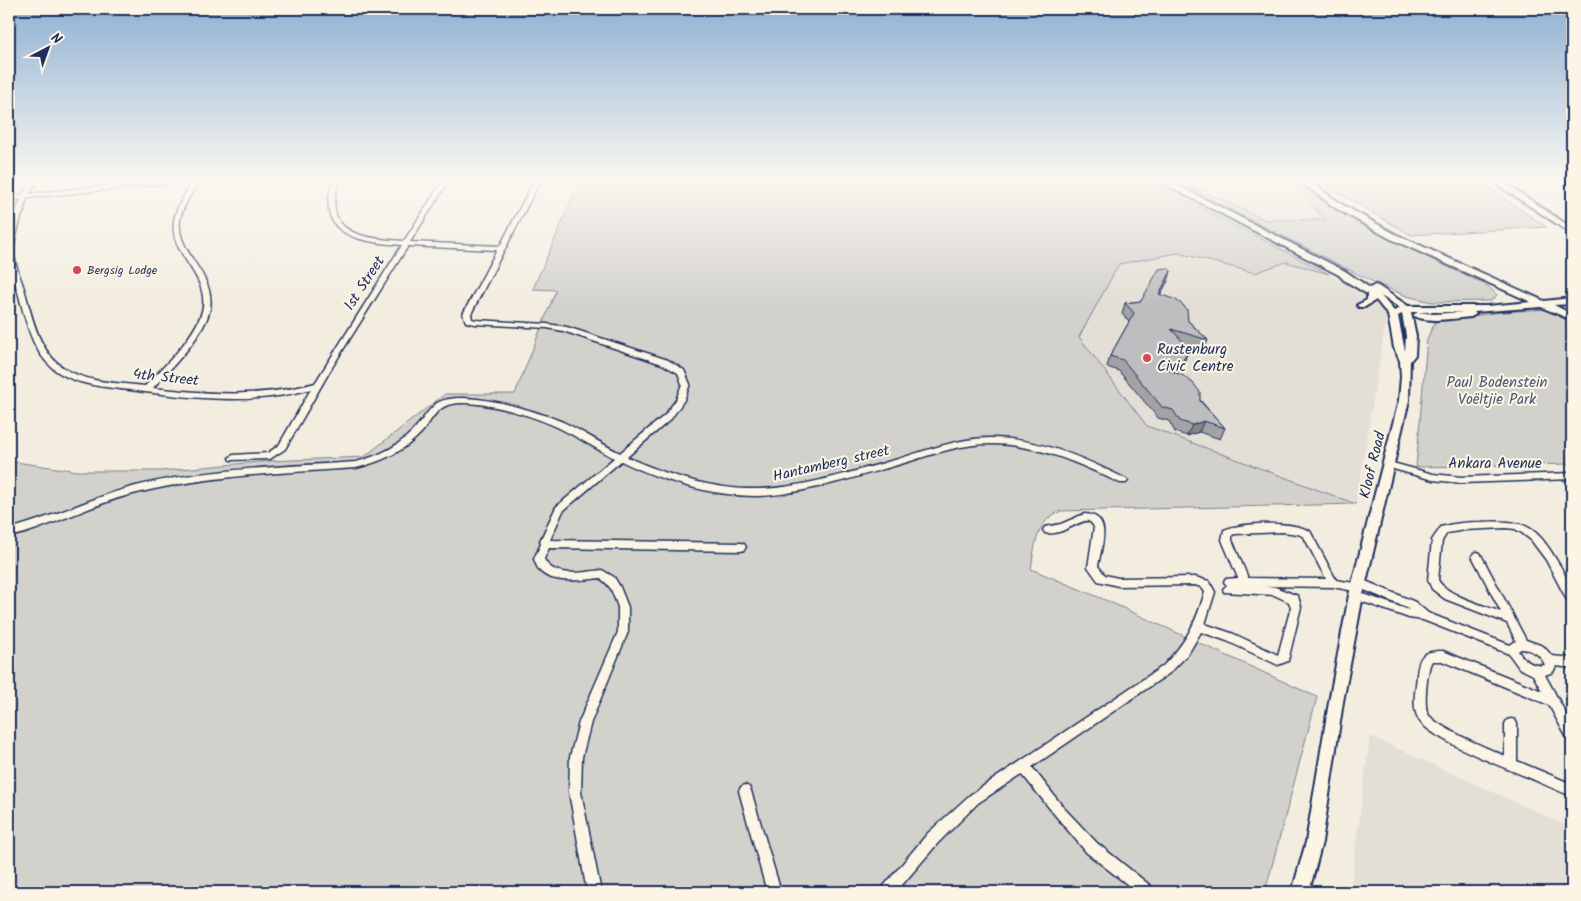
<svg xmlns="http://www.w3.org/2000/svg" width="1581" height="901" font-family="Kalam,sans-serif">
<rect width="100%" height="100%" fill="#f3ede0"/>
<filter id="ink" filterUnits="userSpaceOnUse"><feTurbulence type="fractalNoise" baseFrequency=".02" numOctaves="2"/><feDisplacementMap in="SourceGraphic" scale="10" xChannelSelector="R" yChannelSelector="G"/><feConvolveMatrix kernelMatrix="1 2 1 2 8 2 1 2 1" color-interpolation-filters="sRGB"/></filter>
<g filter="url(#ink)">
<g fill="#e3dfd6">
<polygon points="1178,179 1290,179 1326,220 1265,220"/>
<polygon points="1512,179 1572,179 1572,218"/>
<polygon points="1178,253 1254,273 1286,262 1329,274 1364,292 1387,315 1356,504 1147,426 1079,337 1119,264"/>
<polygon points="1370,736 1572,828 1572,892 1350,892"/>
</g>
<g fill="#d3d1cc" stroke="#778095">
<path d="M 581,179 L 1145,179 L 1329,274 L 1286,262 L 1255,273 L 1178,253 L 1119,264 L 1079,337 L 1147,426 L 1356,504 L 1061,511 C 1036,520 1035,546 1031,569 L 1110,602 L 1317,697 L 1265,892 L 9,892 L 9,461 L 77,471 L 160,471 L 269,461 L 364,457 L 445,394 L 515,394 L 556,290 L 533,289 Z"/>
<path d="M 1171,179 L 1177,179 L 1265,220 L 1325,220 L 1290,179 C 1352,223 1420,254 1488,286 L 1497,295 L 1491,301 L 1432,302 L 1406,296 L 1369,280 Z"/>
<polygon points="1320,179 1476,179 1546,227 1411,235 1327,186"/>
<polygon points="1545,309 1572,323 1572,464 1416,467 1427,339 1435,322 1492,313"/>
</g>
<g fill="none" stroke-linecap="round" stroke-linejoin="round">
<g stroke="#1b2f5e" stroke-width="3">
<g id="street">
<path d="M 33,179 L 39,179 L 29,194 L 169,179 L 192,179 L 189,181 L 27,198 L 23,211 L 24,212 L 22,214 C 19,226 14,239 14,251 C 14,265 21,278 25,292 C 33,320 39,354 67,370 C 90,383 119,383 145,386 C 163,368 200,332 203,306 C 207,273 169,254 174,221 C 176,206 187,192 194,179 L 200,179 C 193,192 182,206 180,220 C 176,254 216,274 210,308 C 206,334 171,368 153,388 C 207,394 262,398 315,383 L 402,245 C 378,243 334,241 329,211 C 327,200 330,189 333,179 L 339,179 C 337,189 333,200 335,210 C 339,239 382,239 404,241 L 444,179 L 450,179 L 410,242 L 500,246 L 535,179 L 541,179 L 506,247 L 506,248 L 504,250 L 471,314 L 472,319 L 476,320 L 547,324 L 567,327 L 668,360 L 684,370 L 690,384 L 684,400 L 671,419 L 627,457 C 667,475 713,490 758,489 C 803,488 855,471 898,459 C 927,450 959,438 990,438 C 1038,438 1084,458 1126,479 L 1128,481 L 1126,483 L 1120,483 C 1079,463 1037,444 990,444 C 958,444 925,457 894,466 C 853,478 799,495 757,496 C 711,496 662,481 621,461 L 563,511 L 550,540 L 741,543 L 744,544 L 746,547 L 744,550 L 741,551 L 549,548 L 544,559 C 553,579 584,572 602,570 L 614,577 L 620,587 L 628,607 L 628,632 L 591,722 L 582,757 L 581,792 L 601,892 L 587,892 L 569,792 L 570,757 L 579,722 L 618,632 L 618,607 L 611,589 L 606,583 L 600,578 C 584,580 551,585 539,570 C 537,567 535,562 534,559 L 541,544 L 540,541 L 556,507 L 614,458 C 595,448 576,436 557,427 C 534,416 463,393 442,408 C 433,414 429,424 422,432 C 405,451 381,462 356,468 C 283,473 208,475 137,493 C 98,502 63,521 25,533 L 9,537 L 9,529 C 52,518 92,497 136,486 C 207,468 283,467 356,462 C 379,456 402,445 417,426 C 424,418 429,409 437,403 C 463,388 537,411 563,422 C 582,431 600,443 620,453 L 665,415 L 676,400 L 682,384 L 678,373 L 662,364 L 563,331 L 547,328 L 475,324 L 466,322 L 463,314 L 497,250 L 408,246 L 331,369 L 285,449 L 270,459 L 230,460 L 229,458 L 233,455 L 268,453 L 279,445 L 311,389 C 253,406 190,398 130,390 C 107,387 82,386 61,374 C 32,357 26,321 18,292 C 15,281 9,270 9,259 C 8,243 11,229 16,214 L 9,215 L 9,211 L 17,210 L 21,199 L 9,200 L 9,196 L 22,195 Z"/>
<polygon points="1389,462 1433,474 1461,477 1572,473 1572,479 1461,483 1433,480 1386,467 1385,465"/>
<path d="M 1084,514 C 1114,515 1101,547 1098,566 L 1105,575 L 1118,578 L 1195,577 L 1209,581 L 1215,592 L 1205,624 L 1234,634 L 1278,655 L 1291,607 L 1289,602 L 1274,595 L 1224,592 L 1223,589 L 1227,585 L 1224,582 L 1225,579 L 1238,578 L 1222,540 L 1224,530 C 1244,522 1291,521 1310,531 L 1336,580 L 1354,583 L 1355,580 L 1359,579 L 1363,580 L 1415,602 L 1428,613 L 1510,645 L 1516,641 L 1507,623 L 1445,599 L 1432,589 L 1428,580 L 1432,540 L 1441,527 C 1454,523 1468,522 1482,522 C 1524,520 1535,524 1557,561 C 1566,576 1572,585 1572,603 L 1568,602 L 1546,560 L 1531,540 L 1522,533 L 1515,529 L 1506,528 L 1465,530 L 1447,533 L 1442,541 L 1438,580 C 1447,596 1484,605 1501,612 L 1472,556 L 1474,553 L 1477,552 L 1480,553 L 1526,640 L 1543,646 L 1552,656 L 1572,658 L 1572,668 L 1556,666 L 1553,672 L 1545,675 L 1572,725 L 1572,741 L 1568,740 L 1549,705 L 1442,661 L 1432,661 L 1430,665 C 1427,676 1424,701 1427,712 C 1432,726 1490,749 1505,756 L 1505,724 L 1507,720 L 1511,719 L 1515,720 L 1517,724 L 1517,761 L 1572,784 L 1572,796 C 1558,791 1544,784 1530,778 C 1507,769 1430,739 1419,720 C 1411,707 1416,690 1417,675 C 1419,655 1423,651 1443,651 L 1542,691 L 1533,675 L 1519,668 L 1509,654 L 1423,620 L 1409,618 L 1352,598 L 1351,595 L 1354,591 L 1333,587 L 1265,586 L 1275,587 L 1298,596 L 1301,607 L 1288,661 L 1278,665 L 1227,641 L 1201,632 L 1188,654 L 1171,672 L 1032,767 L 1063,807 L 1097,843 L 1152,887 L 1154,892 L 1137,892 L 1087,853 L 1055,815 L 1022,774 L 978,803 L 938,843 L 896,892 L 881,892 L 883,887 L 928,833 L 970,795 L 1163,666 C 1187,641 1195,625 1205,592 L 1201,587 L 1195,585 L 1118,586 L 1098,581 L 1088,567 L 1094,527 C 1092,524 1092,523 1088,521 C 1080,519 1061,537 1045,533 L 1043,530 L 1045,527 L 1061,524 ZM 1283,532 L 1298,534 L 1304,537 L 1326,579 L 1248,578 L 1232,540 L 1232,535 L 1235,534 ZM 1362,589 L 1407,608 L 1409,610 L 1358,592 ZM 1521,649 C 1532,649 1541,655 1545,665 C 1533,667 1525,661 1518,651 Z"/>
<polygon points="745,785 749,787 751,791 781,892 767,892 739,791 741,787"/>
</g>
</g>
<g stroke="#1b2f5e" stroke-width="4">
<g id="secondary">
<path d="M 1155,179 L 1165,179 L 1345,271 L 1370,288 L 1375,285 L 1378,286 L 1408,306 L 1487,306 L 1531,302 L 1389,238 L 1337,209 L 1297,179 L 1306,179 L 1343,205 L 1395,234 L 1544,301 L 1572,298 L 1572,304 L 1554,305 L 1572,314 L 1572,320 L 1541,307 L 1474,312 L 1476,314 L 1471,317 C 1456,318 1425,324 1413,315 L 1418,312 L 1434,314 L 1463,312 L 1411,312 L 1416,336 L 1415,355 L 1410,361 L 1409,400 L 1363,595 L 1343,702 L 1322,842 L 1309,892 L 1292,892 L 1306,842 L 1329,702 L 1349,595 L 1399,400 L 1401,377 L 1400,361 L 1394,348 L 1388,315 L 1376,300 L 1365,307 L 1359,307 L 1357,305 L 1367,300 L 1367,294 L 1344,280 L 1339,275 ZM 1381,296 L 1400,308 L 1394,311 ZM 1402,314 L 1406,336 L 1405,351 L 1398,316 Z"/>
<polygon points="1489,179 1499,179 1572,228 1572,234"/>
</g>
</g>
<use href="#street" fill="#fcf5e5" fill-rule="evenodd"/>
<use href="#secondary" fill="#fcf5e5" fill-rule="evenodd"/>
</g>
<polygon fill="#a3a3a5" stroke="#1b2f5e" points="1171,271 1168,281 1160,294 1208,340 1204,351 1186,346 1183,365 1178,372 1176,373 1225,428 1220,439 1199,432 1187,436 1175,432 1169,421 1158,418 1119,371 1107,367 1110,356 1129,322 1122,314 1125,303 1141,301"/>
<g fill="#858586" stroke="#1b2f5e">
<polygon points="1171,271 1168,281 1155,304 1159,294"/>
<polygon points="1187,354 1183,365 1178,372 1162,380 1166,369"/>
<polygon points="1204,421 1199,432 1187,436 1192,425"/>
</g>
<polygon fill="#bebec0" stroke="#1b2f5e" points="1168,268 1171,271 1159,294 1176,300 1183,305 1187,310 1188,321 1208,340 1171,329 1186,345 1187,354 1182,361 1166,369 1182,375 1193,383 1200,392 1200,401 1225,428 1204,421 1192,425 1180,421 1173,410 1162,407 1123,360 1110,356 1134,313 1125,303 1141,301 1159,269"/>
</g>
<linearGradient id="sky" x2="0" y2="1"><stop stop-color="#8fb1d3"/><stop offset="0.59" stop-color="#faf7f1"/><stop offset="1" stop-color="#faf7f1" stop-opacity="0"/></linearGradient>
<rect width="1581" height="305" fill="url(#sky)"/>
<g fill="#d1495b" stroke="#fcf5e5" stroke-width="2">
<circle cx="77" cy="270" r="5"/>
<circle cx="1147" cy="358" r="5"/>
</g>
<g text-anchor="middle" stroke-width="4" stroke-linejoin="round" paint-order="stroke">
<g font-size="12" fill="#1b2f5e" stroke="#fcf5e5" text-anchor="start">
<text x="87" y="274">Bergsig Lodge</text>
</g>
<g font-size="15" fill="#1b2f5e" stroke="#fcf5e5">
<text transform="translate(364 283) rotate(-57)" y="5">1st Street</text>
<text transform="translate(166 377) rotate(6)" y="5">4th Street</text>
<text transform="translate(831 463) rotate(-13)" y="5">Hantamberg street</text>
<text x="1495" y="468">Ankara Avenue</text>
<text transform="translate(1372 465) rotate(-76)" y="5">Kloof Road</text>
</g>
<g font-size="15" fill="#1b2f5e" stroke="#fcf5e5" text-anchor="start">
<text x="1157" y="354">Rustenburg<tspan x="1157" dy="17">Civic Centre</tspan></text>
</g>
<g font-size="15" fill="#49587a" stroke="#fcf5e5">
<text x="1497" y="387">Paul Bodenstein<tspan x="1497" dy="17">Voëltjie Park</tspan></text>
</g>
</g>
<rect width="1581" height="901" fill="none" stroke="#fcf5e5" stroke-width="30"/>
<rect x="15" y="15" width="1551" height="871" fill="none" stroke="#1b2f5e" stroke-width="2" filter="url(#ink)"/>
<g transform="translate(48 48) rotate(41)" stroke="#fcf5e5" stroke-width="4" paint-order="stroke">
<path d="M0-4L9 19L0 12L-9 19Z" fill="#1b2f5e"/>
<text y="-8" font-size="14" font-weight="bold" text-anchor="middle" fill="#1b2f5e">N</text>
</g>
</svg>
